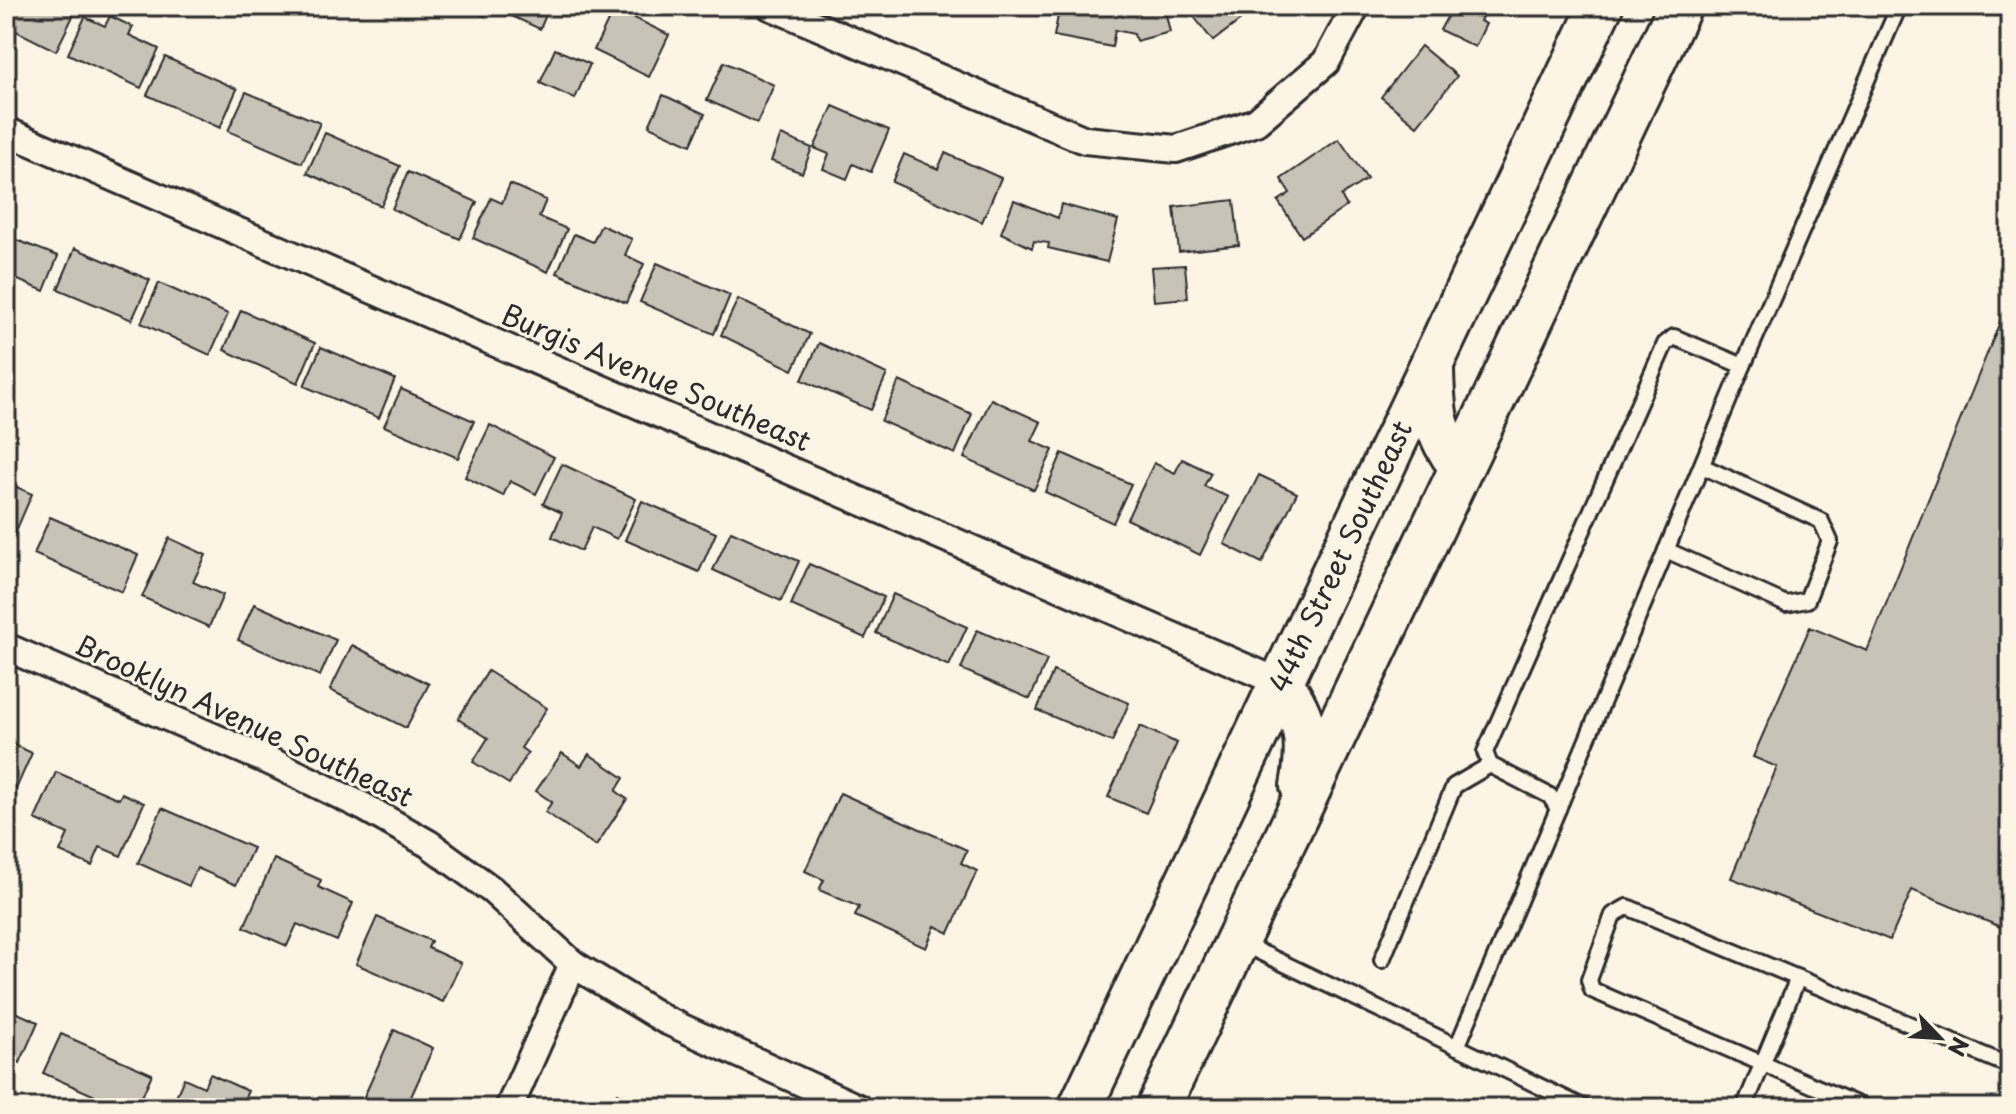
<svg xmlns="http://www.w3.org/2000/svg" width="2016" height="1114" font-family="'Playpen Sans',sans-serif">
<rect width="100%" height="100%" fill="#fcf5e5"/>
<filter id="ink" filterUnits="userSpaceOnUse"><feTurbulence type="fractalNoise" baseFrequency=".0125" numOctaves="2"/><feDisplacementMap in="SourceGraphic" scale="16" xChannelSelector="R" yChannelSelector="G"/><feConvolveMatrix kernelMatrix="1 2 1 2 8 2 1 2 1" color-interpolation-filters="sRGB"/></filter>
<g filter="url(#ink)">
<g fill="#c8c3b7" stroke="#2b2b2b" stroke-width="2">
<polygon points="6,6 78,6 56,51 6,26"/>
<polygon points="462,6 550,6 540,29 490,6 485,16"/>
<polygon points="1060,6 1121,6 1128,9 1127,6 1164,6 1170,32 1136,41 1134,34 1115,30 1112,47 1054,36"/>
<polygon points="1192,6 1259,6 1213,41 1188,9"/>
<polygon points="1453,6 1487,6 1480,21 1486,24 1475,47 1440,30"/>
<polygon points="614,8 669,35 649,77 594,50"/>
<polygon points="110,16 133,27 129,35 159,49 141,88 68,54 85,17 105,26"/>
<polygon points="1421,46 1457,76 1417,126 1381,97"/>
<polygon points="555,49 590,64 575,99 540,83"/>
<polygon points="165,57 237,89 220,128 147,95"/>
<polygon points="724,62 774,85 757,123 707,100"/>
<polygon points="246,92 320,123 302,163 228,131"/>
<polygon points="663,95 705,114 691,145 649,126"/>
<polygon points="833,106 889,130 871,172 853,164 847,179 823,169 829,154 814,148"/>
<polygon points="325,133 400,166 381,206 307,173"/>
<polygon points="781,135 812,148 802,173 771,161"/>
<polygon points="1339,139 1367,179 1341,196 1347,206 1302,237 1278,201 1290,193 1281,179"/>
<polygon points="945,153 1001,178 982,222 892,182 904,154 938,169"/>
<polygon points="408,172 477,202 460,239 392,209"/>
<polygon points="510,184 546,200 539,217 567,229 548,272 473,238 491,198 502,203"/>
<polygon points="1014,200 1058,218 1061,204 1118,220 1107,262 1048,248 1049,243 1034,241 1032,248 1001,233"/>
<polygon points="1234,200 1239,245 1179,252 1174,207"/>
<polygon points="601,225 632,239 625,255 644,264 626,303 557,273 574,234 593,242"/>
<polygon points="6,236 58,256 44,291 6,275"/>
<polygon points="75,248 150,280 132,320 58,289"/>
<polygon points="657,263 730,295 714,334 640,302"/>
<polygon points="1185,265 1188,298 1154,301 1151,267"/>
<polygon points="159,283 228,314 210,355 141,323"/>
<polygon points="2010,297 2010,931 1912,890 1890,940 1731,878 1777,767 1753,757 1810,627 1867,651"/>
<polygon points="738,299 810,334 793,370 721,335"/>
<polygon points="241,310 315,343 298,383 224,350"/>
<polygon points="819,343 887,374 871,410 802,380"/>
<polygon points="321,347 395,379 379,418 304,386"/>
<polygon points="899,381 972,414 955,454 881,421"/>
<polygon points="401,389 474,421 458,458 384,426"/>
<polygon points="991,399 1041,422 1032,441 1053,450 1034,490 964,458"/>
<polygon points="490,425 554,457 536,494 510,481 503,496 465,477"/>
<polygon points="1062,453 1131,484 1113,523 1045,492"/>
<polygon points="1182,459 1211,473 1204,486 1228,497 1200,555 1127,519 1154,463 1175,473"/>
<polygon points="562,464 636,499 617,539 592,527 581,551 552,537 562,513 543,504"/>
<polygon points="1259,475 1297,493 1262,563 1224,544"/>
<polygon points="6,482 32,494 10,545 6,543"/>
<polygon points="642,501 716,533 699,572 625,540"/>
<polygon points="50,517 138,555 122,592 34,554"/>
<polygon points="731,531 799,561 781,601 713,570"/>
<polygon points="169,538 206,555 193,582 223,595 209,627 142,597"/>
<polygon points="809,564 884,597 865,638 791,605"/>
<polygon points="893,594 967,627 949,666 876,633"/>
<polygon points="254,604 336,640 320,676 238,640"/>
<polygon points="977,630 1047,660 1030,699 961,669"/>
<polygon points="352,645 429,684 406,728 330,690"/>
<polygon points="488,671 547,708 521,748 528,753 509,784 473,762 488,738 458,719"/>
<polygon points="1053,671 1129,703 1112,742 1037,710"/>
<polygon points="1140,726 1177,743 1146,813 1108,797"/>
<polygon points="6,741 32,753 16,789 6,784"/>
<polygon points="562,753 581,766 589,754 624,778 616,791 627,799 596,846 545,812 552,802 536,791"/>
<polygon points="56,772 119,799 122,793 144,803 121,856 100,847 92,866 60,852 68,834 35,819"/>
<polygon points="840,793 967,850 961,863 977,871 949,933 935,926 926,948 855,916 859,907 819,890 824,880 805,871"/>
<polygon points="162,808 253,848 236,885 197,868 189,886 138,863"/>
<polygon points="274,859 321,880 318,887 353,903 337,941 297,924 287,946 244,927"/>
<polygon points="377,917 431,941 428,948 461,963 443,1002 356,964"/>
<polygon points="6,1008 38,1022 20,1063 6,1057"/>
<polygon points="394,1030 433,1048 406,1108 359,1108"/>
<polygon points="61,1034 152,1074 137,1108 122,1108 43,1073"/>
<polygon points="210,1074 248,1091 243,1101 256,1108 171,1108 184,1078 204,1087"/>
<polygon points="617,1093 646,1108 610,1108"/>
</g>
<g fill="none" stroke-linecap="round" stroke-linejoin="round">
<g stroke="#2b2b2b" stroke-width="20">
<g id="lane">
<polyline points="1666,550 1786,604 1807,600 1830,541 1821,521 1702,466"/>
<polyline points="1558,809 1743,366"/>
<polyline points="1239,942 1585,1108"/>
<polyline points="1382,960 1454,786 1490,765"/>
<polyline points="1457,1047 1558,809 1550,796 1490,765 1485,752 1665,344 1674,337 1743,366 1899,6"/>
<polyline points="1744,1108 1798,978"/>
<polyline points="1865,1108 1592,990 1589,980 1613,915 1627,907 2010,1066"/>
</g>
</g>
<g stroke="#2b2b2b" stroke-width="32">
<g id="street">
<polyline points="770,6 1085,140 1176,149 1256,122 1326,62 1356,6"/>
<polyline points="6,131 1281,683"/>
<polyline points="6,647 278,765 364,807 429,844 492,890 573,964 665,1020 858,1108"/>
<polyline points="509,1108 573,964"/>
</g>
</g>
<g stroke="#2b2b2b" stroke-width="48">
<g id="primary">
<path d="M 1432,370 C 1433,413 1434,433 1461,467"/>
<path d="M 1281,683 C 1307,719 1310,742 1302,786"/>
<path id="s1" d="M 1080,1108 L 1601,6"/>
<polyline points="1158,1108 1680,6"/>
</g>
</g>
<use href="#lane" stroke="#fcf5e5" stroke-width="14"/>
<use href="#street" stroke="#fcf5e5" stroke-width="26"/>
<use href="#primary" stroke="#fcf5e5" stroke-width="42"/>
</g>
</g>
<g text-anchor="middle" stroke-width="6" stroke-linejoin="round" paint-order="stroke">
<g font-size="28" fill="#2b2b2b" stroke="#fcf5e5">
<text transform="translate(656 378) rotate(23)" y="10">Burgis Avenue Southeast</text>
<text dy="10" stroke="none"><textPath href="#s1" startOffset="610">44th Street Southeast</textPath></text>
<text transform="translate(244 721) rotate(25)" y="10">Brooklyn Avenue Southeast</text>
</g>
</g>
<rect width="2016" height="1114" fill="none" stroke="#fcf5e5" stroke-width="32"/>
<rect x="16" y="16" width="1984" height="1082" fill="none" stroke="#2b2b2b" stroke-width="3" filter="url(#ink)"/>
<g transform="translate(1940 1038) rotate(115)" stroke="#fcf5e5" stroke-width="6" paint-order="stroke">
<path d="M0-6L14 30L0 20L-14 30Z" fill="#2b2b2b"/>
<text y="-12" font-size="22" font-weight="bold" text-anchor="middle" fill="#2b2b2b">N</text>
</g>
</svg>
